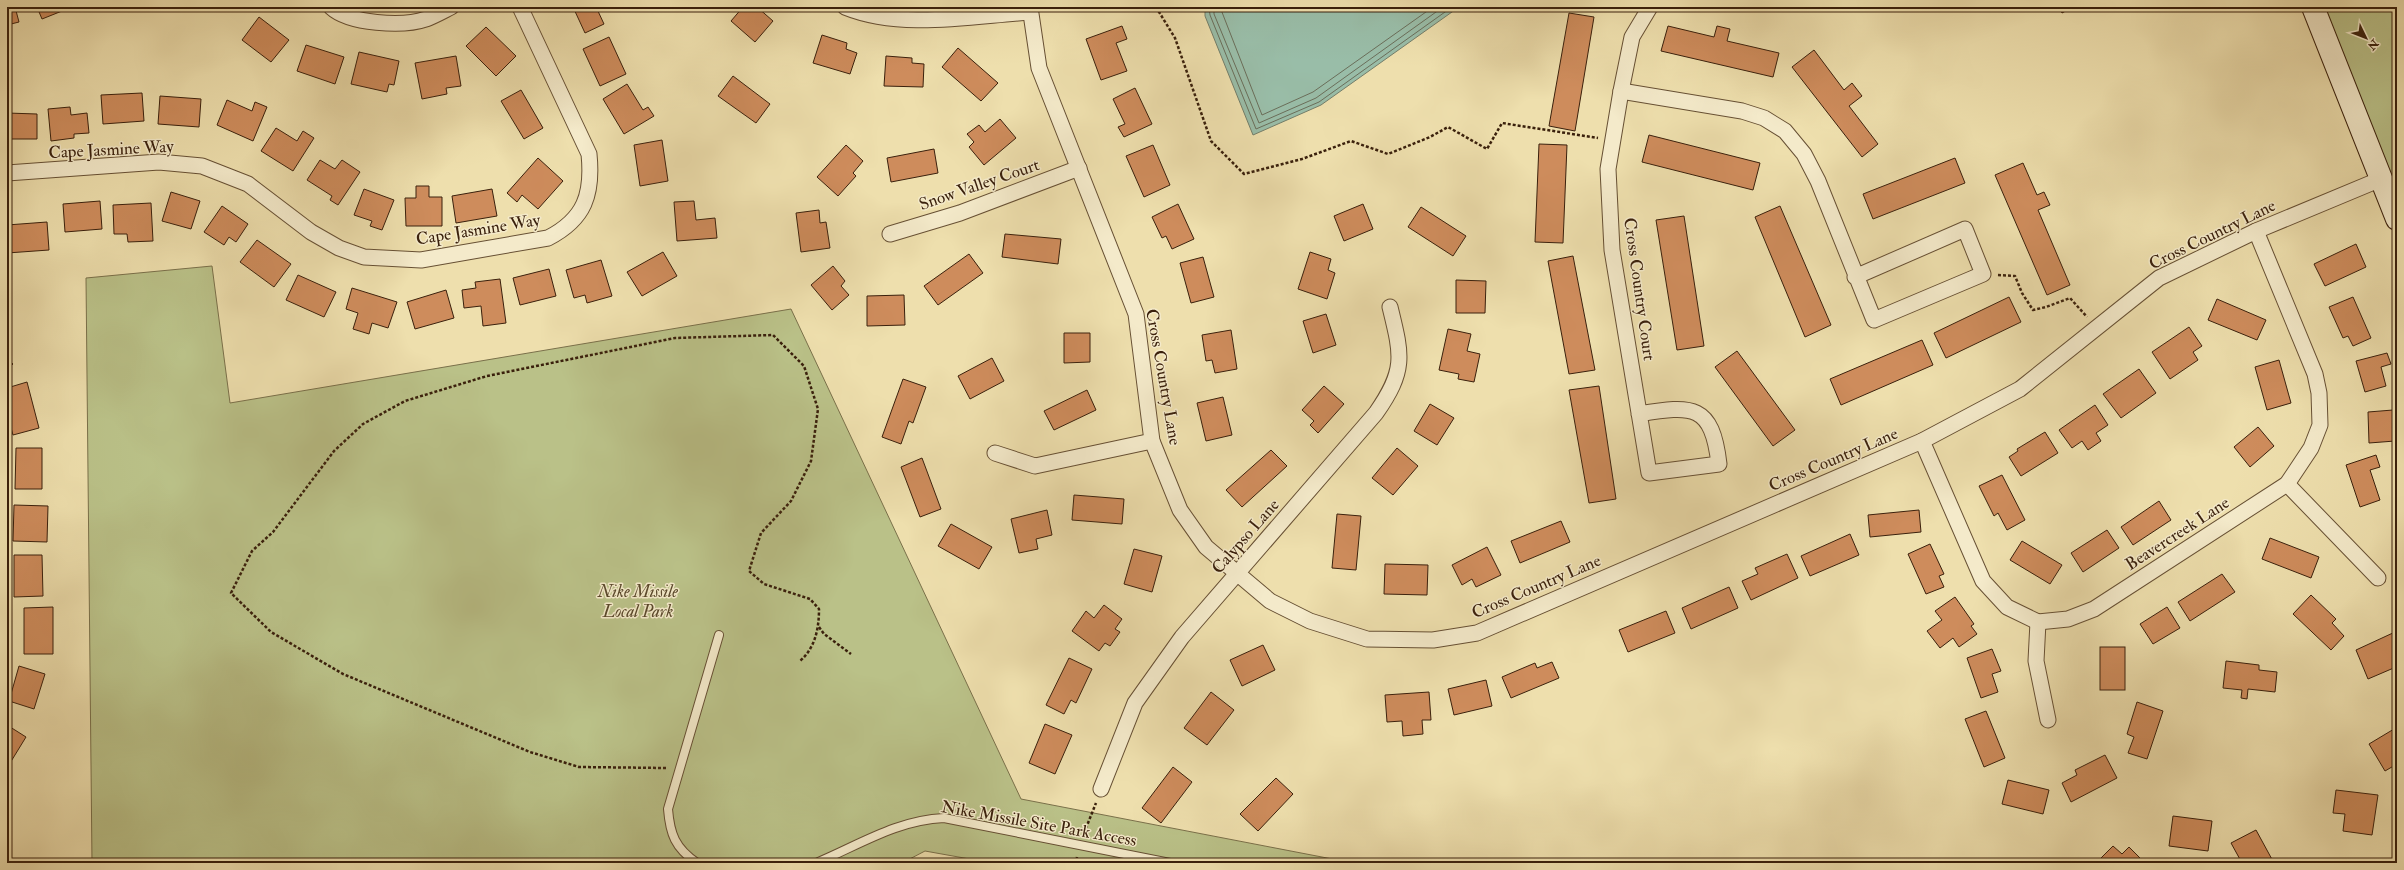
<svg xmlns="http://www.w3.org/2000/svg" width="2404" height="870" font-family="'IM FELL Double Pica',serif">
<rect width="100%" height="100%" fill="#eedfad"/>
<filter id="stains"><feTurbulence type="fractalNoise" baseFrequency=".005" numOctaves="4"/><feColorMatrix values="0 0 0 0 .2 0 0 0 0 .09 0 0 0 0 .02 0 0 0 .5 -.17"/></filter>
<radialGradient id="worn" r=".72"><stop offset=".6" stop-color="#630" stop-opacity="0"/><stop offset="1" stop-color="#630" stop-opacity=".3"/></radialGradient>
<g fill="#bac188" stroke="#7a704a">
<polygon points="2318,7 2397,7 2397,204"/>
<polygon points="212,266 230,403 791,309 1021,799 1353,863 992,863 925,851 902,863 92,863 86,278"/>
</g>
<polygon fill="#99bda8" stroke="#737e6a" points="1205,7 1459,7 1321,105 1253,135 1205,16"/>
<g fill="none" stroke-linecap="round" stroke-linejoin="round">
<g stroke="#6a6e5a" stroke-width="1">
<polyline points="1209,7 1210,15 1256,129 1319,102 1452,7"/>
<polyline points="1214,7 1214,14 1259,123 1316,98 1443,7"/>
<polyline points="1220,7 1262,115 1313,92 1433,7"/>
</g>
</g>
<g fill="#ce8c5c" stroke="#3a200c">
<polygon points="7,7 15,7 19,22 7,25"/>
<polygon points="37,7 72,7 42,19"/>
<polygon points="573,7 602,7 597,9 604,24 585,33"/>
<polygon points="743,7 757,7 773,21 755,42 731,21"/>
<polygon points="2059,7 2073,7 2062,13"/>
<polygon points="1569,13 1594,17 1575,131 1549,126"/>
<polygon points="259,17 289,40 271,62 242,40"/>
<polygon points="1122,26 1127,39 1116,43 1127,71 1101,80 1086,39"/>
<polygon points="1668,26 1714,37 1717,26 1730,29 1727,41 1779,53 1773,77 1661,51"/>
<polygon points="486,27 516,56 496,76 466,46"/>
<polygon points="822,35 847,43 846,49 857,53 850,74 813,63"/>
<polygon points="609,37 626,74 600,86 583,49"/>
<polygon points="306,45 344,57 335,84 297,71"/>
<polygon points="958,48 998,83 981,101 942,67"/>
<polygon points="1814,50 1844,90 1852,83 1862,96 1849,106 1878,144 1862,157 1792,67"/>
<polygon points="359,52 399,61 394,85 389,84 387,92 351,84"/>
<polygon points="456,56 461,86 446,88 447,94 422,99 415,63"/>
<polygon points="886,56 912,58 912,63 924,64 923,87 884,86"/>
<polygon points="733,76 770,104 756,123 718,96"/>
<polygon points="627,84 643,110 648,107 654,116 624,134 603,99"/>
<polygon points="1135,88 1152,124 1124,137 1118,127 1125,124 1113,99"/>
<polygon points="521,90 543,128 524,139 501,101"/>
<polygon points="142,93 144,121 103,124 101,95"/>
<polygon points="160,96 201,99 199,127 158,124"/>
<polygon points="227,100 252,111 255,102 267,107 253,141 217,125"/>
<polygon points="70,107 71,115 87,113 89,133 74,134 74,138 51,141 48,109"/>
<polygon points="7,113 37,114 37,139 7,139"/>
<polygon points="1000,119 1016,138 984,165 969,147 974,142 967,134 979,125 985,132"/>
<polygon points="276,128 297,141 303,131 314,138 293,171 261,151"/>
<polygon points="1649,135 1760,163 1753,190 1642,162"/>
<polygon points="662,140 668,181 640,186 634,145"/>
<polygon points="1539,144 1567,145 1563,243 1535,242"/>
<polygon points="846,145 863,161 853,173 856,176 838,196 817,177"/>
<polygon points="1153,145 1170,185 1144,197 1126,156"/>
<polygon points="934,149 938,173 891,182 887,158"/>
<polygon points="538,158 563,181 538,209 522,195 517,202 507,193"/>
<polygon points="1955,158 1965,183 1873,219 1863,194"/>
<polygon points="320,160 335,169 342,160 360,172 338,205 330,200 332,196 307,180"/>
<polygon points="2023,163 2037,195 2044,192 2050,205 2038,210 2070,285 2047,295 1995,175"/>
<polygon points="416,186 429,186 429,197 442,197 442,226 406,226 405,198 416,198"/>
<polygon points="364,189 394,200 382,230 370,226 372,221 354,215"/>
<polygon points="492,189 497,216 456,223 452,196"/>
<polygon points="171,192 200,201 191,229 162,221"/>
<polygon points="100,201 102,229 65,232 63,204"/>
<polygon points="694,201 696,220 715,218 717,238 677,241 674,202"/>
<polygon points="151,203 153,241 128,242 127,234 114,234 113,205"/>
<polygon points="1178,204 1194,239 1172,249 1166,236 1162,238 1152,217"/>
<polygon points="1363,204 1373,229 1344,241 1334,216"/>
<polygon points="222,206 248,224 236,242 229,237 224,245 204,232"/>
<polygon points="1780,206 1831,325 1805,337 1755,217"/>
<polygon points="1421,207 1466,236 1453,256 1408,227"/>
<polygon points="819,210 820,223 826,222 830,248 801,252 796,213"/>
<polygon points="1684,216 1704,346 1677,350 1656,220"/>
<polygon points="47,222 49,250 7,253 7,225"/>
<polygon points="1005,234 1061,239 1058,264 1002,257"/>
<polygon points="257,240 291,264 274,287 240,262"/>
<polygon points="2356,244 2366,267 2325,286 2314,264"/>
<polygon points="663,252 677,276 642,296 627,272"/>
<polygon points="1310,252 1331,259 1328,270 1335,273 1327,299 1298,289"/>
<polygon points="969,254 983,273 938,305 924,286"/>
<polygon points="1573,256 1595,370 1569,374 1548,261"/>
<polygon points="1203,257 1214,297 1191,303 1180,263"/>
<polygon points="601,260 612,296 587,303 585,295 574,298 566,270"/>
<polygon points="833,266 845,281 841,286 849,295 832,310 811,285"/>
<polygon points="549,269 556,296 520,305 513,278"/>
<polygon points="298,275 336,292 324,317 286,300"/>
<polygon points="500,279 506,323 483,326 481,306 464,308 462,290 476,288 475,282"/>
<polygon points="1456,280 1486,281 1485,313 1456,313"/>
<polygon points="352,288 397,302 388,328 372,323 369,334 353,329 358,313 346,309"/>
<polygon points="446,290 454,318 415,329 407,302"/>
<polygon points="904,295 905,325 867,326 867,296"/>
<polygon points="2009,297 2021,322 1946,358 1934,333"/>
<polygon points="2353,297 2371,338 2353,346 2348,336 2343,338 2329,307"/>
<polygon points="2217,299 2266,320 2257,340 2208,320"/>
<polygon points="1326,314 1336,345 1313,353 1303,321"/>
<polygon points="2189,327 2202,346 2193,352 2198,360 2170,379 2152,352"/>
<polygon points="1448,329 1471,334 1467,351 1480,354 1474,382 1458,379 1459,374 1439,370"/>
<polygon points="1231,330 1237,369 1215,373 1212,360 1206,361 1202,335"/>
<polygon points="1064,333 1090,333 1090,362 1064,363"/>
<polygon points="1922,340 1933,365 1841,405 1830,379"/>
<polygon points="1737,351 1795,430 1773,446 1715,367"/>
<polygon points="2387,353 2391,364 2381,367 2386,386 2365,392 2356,361"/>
<polygon points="7,358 13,364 7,370"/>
<polygon points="992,358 1004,381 970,399 958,376"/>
<polygon points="2279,360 2291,403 2267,410 2255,367"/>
<polygon points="2139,369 2156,393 2121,418 2103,394"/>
<polygon points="903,379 926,387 913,423 909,421 901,444 882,437"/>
<polygon points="27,382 39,428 13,435 7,413 7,388"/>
<polygon points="1324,386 1344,404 1318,433 1310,425 1314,421 1302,410"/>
<polygon points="1599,386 1616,499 1589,503 1569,390"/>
<polygon points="1087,390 1096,410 1054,430 1044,411"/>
<polygon points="1223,397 1232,435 1206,441 1197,403"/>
<polygon points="1430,404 1454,418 1437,445 1414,431"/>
<polygon points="2095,405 2108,425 2096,433 2101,441 2088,450 2082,441 2072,448 2059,430"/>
<polygon points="2393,410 2395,441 2369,443 2368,412"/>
<polygon points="2258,427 2274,446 2250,467 2234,447"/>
<polygon points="2045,432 2058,453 2021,476 2009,457 2018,451 2017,449"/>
<polygon points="16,448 42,448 42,489 15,489"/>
<polygon points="1397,448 1418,466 1393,495 1372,478"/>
<polygon points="1271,450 1287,466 1242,507 1226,490"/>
<polygon points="2376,455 2380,467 2370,470 2380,500 2360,507 2346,465"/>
<polygon points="922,458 941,509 920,517 901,467"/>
<polygon points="2002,475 2025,520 2007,530 1998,513 1994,516 1979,486"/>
<polygon points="1074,495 1124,499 1122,524 1072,520"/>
<polygon points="2159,501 2171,520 2133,545 2121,527"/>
<polygon points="14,505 48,506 47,542 13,541"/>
<polygon points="1047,510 1052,535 1036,539 1038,549 1019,553 1011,519"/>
<polygon points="1919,510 1921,532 1870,537 1868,515"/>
<polygon points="1337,514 1361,516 1356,570 1332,568"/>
<polygon points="1561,521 1570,542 1520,563 1511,541"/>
<polygon points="951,524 992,547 979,569 938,546"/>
<polygon points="2107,530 2119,548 2083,572 2071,553"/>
<polygon points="1850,534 1859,555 1810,576 1801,556"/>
<polygon points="2270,538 2319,557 2311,578 2262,559"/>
<polygon points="2022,541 2062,565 2050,584 2010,560"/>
<polygon points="1930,544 1944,574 1939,576 1944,587 1926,594 1908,554"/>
<polygon points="1487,547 1501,575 1476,587 1472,579 1462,585 1452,565"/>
<polygon points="1134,549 1162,556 1152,592 1124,584"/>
<polygon points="1787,554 1798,578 1751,600 1742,581 1758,574 1755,568"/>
<polygon points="14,555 42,555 43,596 14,597"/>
<polygon points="1385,564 1428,565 1427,595 1384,594"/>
<polygon points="2222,574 2235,592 2190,621 2178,602"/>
<polygon points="1729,587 1738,608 1691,629 1682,608"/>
<polygon points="2311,595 2336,619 2332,623 2344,636 2331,650 2293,614"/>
<polygon points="1955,597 1974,624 1971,626 1977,634 1959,647 1953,638 1940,648 1927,631 1942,620 1935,611"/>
<polygon points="1104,605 1122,619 1115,629 1120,632 1110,646 1105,643 1099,651 1072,631 1086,611 1094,618"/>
<polygon points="53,607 53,654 24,654 24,608"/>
<polygon points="2167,607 2180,628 2153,644 2140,624"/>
<polygon points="1666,611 1675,633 1628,652 1619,630"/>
<polygon points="2395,632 2397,658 2393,660 2396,667 2368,679 2356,650"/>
<polygon points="1263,645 1275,670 1242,686 1230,660"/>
<rect x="2100" y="647" width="25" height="43"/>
<polygon points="1992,649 2001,671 1992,674 1998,692 1981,698 1967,658"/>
<polygon points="1069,658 1092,669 1076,703 1071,700 1064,714 1046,705"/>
<polygon points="2226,661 2259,665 2259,670 2277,672 2275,692 2248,689 2247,699 2241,698 2242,690 2223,688"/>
<polygon points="1552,662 1559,678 1511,698 1502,677 1535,663 1537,668"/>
<polygon points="19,666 45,674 34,709 9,701"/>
<polygon points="1486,680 1492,706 1454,715 1448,689"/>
<polygon points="1211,692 1234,710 1207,745 1184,728"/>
<polygon points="1429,692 1431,720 1422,720 1423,734 1403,736 1402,721 1387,722 1385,695"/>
<polygon points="2137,702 2163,711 2147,759 2128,753 2134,737 2127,734"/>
<polygon points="1986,711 2005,758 1984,767 1965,719"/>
<polygon points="1045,724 1072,735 1055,774 1029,763"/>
<polygon points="7,725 26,737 7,768"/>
<polygon points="2394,729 2397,733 2397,764 2385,771 2369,744"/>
<polygon points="2105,755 2117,778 2071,802 2062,783 2077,775 2075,770"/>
<polygon points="1173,767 1192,782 1161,823 1142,808"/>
<polygon points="1276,778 1293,794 1258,831 1240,814"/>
<polygon points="2008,780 2049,790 2043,814 2002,804"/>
<polygon points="2336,790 2378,795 2372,835 2343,831 2345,814 2333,813"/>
<polygon points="2173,816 2212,821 2208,851 2169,846"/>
<polygon points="2256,830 2274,863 2242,863 2231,843"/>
<polygon points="2113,846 2122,854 2129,847 2143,861 2140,863 2096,863"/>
</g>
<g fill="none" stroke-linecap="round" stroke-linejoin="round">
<g stroke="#675034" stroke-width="10">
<g id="lane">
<path d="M 697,863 C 675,848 670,834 668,809 L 719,635"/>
<path d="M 816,863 C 859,845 897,820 944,818 L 1170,863"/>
</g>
</g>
<g stroke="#675034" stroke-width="17">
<g id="street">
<path d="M 331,7 C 349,24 403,27 426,19 C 434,16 443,11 451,7"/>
<path d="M 845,7 C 902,30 970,16 1030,12"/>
<polyline points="1030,7 1039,68 1136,314 1152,441 1180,510 1206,547 1270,601 1310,621 1367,639 1433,640 1477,633 1922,441 2020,389 2159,278 2256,231 2381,179"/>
<polyline points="1621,91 1742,111 1764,118 1785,131 1804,154 1818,181 1874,320 1983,274 1965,229 1855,277"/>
<path d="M 7,173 L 159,162 L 202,166 L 248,184 L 311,232 L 339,248 L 364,257 L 421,260 L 548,238 C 585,219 593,194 589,154 L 520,7"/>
<polyline points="890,234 960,213 1079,168"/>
<path d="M 1639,414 C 1693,405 1712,404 1719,464 L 1649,473 L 1612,250 L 1608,169 L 1621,91 L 1632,37 L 1650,7"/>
<polyline points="1922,441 1983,581 2007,607 2038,622 2068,619 2094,609 2287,484 2311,448 2320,425 2319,393 2315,374 2256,231"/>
<polyline points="995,453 1035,466 1152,441"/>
<polyline points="2287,484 2378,578"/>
<polyline points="2038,622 2036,661 2048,720"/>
<path d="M 1101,789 L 1135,703 L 1182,637 L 1376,413 C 1406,370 1402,356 1390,307"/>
</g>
</g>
<g stroke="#3a200c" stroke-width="24">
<polyline id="secondary" points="2313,7 2397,219"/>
</g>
<g stroke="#3a200c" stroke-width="2.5" stroke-dasharray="3 2" stroke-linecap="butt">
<polyline points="1156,7 1175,38 1211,141 1244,174 1302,159 1351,141 1388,154 1430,137 1448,127 1487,149 1502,123 1598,138"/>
<polyline points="1998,275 2015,276 2022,293 2033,310 2046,307 2070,298 2087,317"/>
<polyline points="819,627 824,634 851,654"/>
<path d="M 666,768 L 579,767 L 530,752 L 343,674 L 271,632 L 231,593 L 252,551 L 273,532 L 334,451 L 363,424 L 405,401 L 487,376 L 675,338 L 773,335 L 804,366 L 818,409 L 811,461 L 791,501 L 761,533 L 749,571 L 764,584 L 810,599 L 819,609 C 819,629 815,648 800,661"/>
<polyline points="1084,833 1096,803"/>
<polyline points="1076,863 1077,857"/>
</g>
<use href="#lane" stroke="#f4eaca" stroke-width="8"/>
<use href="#street" stroke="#f4eaca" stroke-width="15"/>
<use href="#secondary" stroke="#f4eaca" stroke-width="22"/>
</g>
<g text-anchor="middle" stroke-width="3" stroke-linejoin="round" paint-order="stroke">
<g font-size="17" fill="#3a200c" stroke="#f4eaca">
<text transform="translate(111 149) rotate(-3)" y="6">Cape Jasmine Way</text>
<text transform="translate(979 184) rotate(-19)" y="6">Snow Valley Court</text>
<text transform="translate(478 229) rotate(-9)" y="6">Cape Jasmine Way</text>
<text transform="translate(2212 234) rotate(-26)" y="6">Cross Country Lane</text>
<text transform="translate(1640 289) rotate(82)" y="6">Cross Country Court</text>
<text transform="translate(1164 377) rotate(80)" y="6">Cross Country Lane</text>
<text transform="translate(1833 459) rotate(-23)" y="6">Cross Country Lane</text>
<text transform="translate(2177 533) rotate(-33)" y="6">Beavercreek Lane</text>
<text transform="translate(1245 536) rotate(-49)" y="6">Calypso Lane</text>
<text transform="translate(1536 586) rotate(-23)" y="6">Cross Country Lane</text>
<text transform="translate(1039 823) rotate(10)" y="6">Nike Missile Site Park Access</text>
</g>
<g font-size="17" font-style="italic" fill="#5a482b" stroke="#f4eaca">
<text x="638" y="597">Nike Missile<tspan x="638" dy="20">Local Park</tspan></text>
</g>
</g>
<rect width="2404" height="870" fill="none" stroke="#eedfad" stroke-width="24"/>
<rect x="8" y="8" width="2388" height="854" fill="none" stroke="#3a200c" stroke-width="2"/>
<rect x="12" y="12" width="2380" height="846" fill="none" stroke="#3a200c"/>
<g transform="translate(2366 38) rotate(133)" stroke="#f4eaca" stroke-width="3" paint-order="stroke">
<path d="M0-3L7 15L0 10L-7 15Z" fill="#3a200c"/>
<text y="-6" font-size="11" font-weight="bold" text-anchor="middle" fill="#3a200c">N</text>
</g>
<rect width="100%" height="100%" filter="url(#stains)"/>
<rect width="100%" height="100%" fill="url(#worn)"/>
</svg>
